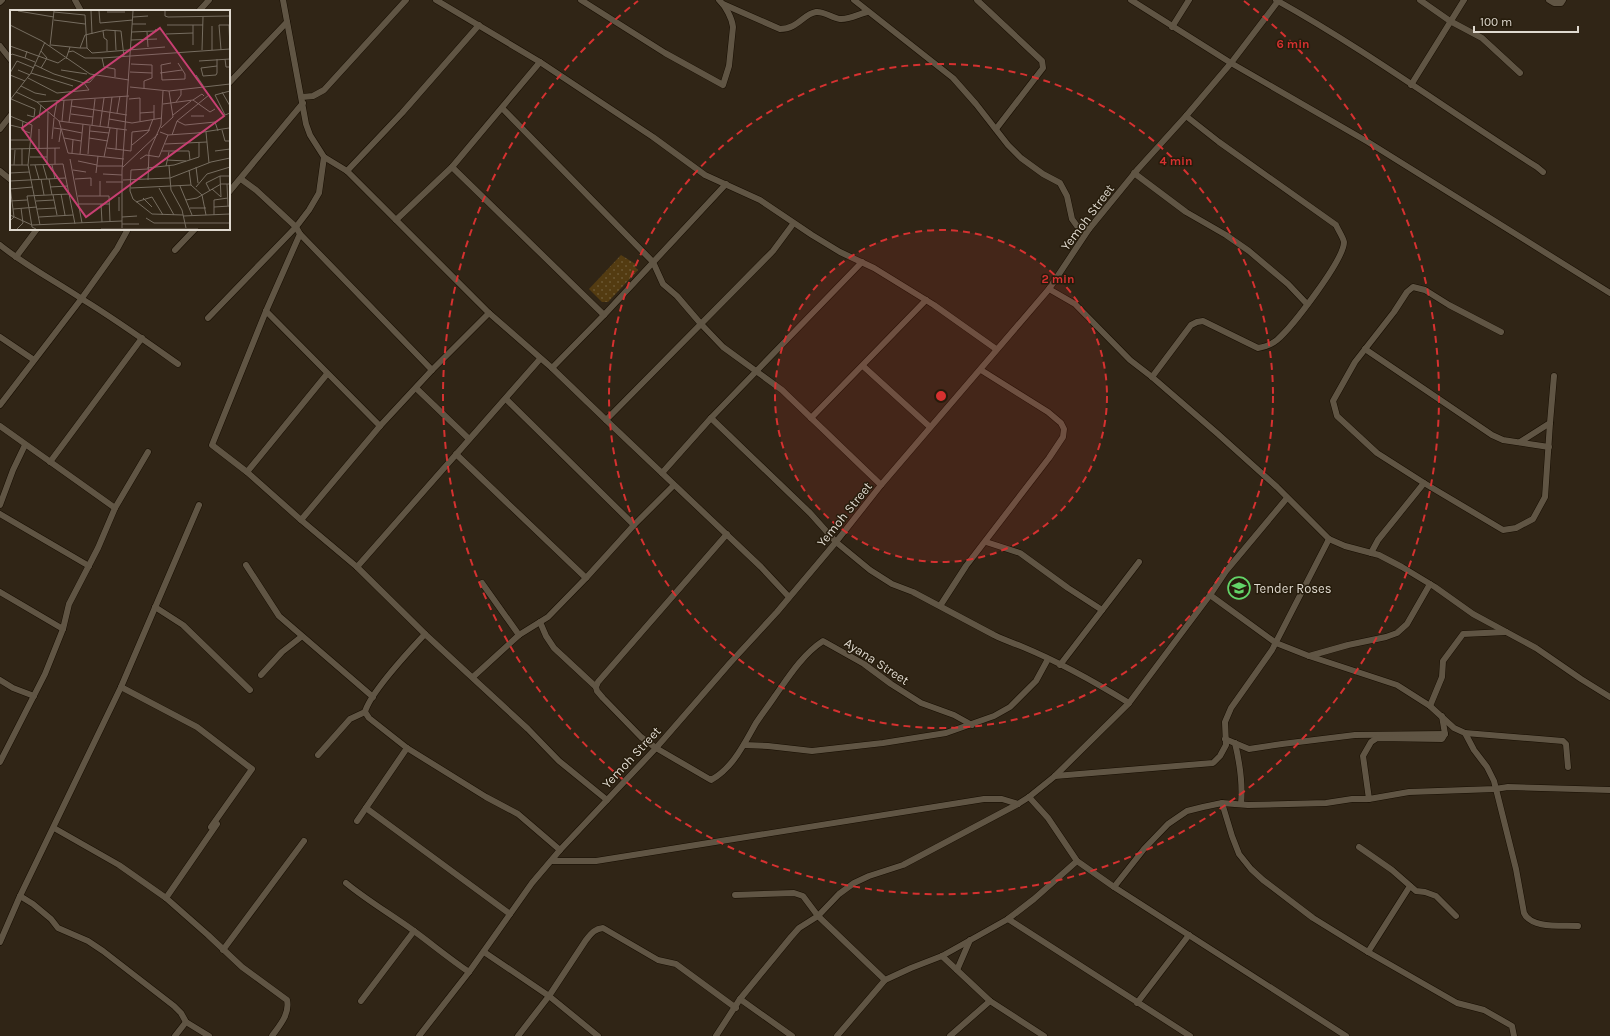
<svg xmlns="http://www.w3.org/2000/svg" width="1610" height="1036" font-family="Karla,sans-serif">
<defs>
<pattern id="grass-dots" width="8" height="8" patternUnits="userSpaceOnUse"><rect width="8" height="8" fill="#533b11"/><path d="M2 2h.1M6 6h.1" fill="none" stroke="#6b5733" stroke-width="1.8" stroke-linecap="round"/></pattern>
</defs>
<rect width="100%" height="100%" fill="#302516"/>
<polygon fill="url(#grass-dots)" points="621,255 637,265 635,267 638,270 608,302 602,302 589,289"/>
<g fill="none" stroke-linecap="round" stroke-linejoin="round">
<g stroke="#170e02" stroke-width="7">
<g id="street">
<polyline points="75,0 81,11"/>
<polyline points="283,0 306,124 310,135 324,157 319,193 309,210 296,227 300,234 266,311 212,445 247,472 301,520 357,567 425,634 528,729 559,761 607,800"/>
<polyline points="436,0 540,62 653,137 705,175 760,200 812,235 840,252 874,268 934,305 996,349"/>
<path d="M 581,0 L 665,53 L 723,85 L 729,66 L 733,27 C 732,18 726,7 719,0"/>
<polyline points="854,0 953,78 976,104 1008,145 1021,158 1043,174 1060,183 1067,196 1072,219 1077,226 1089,229"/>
<polyline points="977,0 1042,61 1043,68 996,129"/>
<polyline points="1131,0 1231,63 1368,142 1610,293"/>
<path d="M 1276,0 C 1366,50 1450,112 1537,167 L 1543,172"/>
<polyline points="1420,0 1450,21 1482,38 1520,73"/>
<polyline points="1549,0 1554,3 1561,3 1563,0"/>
<polyline points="0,2 2,0"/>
<path d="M 723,4 L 780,29 C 798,29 803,14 816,12 C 824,11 832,18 840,19 C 848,20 859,14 867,12"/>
<polyline points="199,11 209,0"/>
<polyline points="1172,27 1189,0"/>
<polyline points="0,46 11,60"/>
<polyline points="229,83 287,22"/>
<polyline points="1411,85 1464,0"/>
<polyline points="302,97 313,96 324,90 406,0"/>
<polyline points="502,108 653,262 663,284 677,296 701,324 723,347 782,390 881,485"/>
<polyline points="0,129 11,115"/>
<polyline points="324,157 347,171 489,313 552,368 606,420 761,567 789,597"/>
<polyline points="452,167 604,315"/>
<polyline points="0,171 11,180"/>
<polyline points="347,171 402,113 479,25"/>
<polyline points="1134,173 1186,212 1226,235 1249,251 1288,284 1307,304"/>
<polyline points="229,192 303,103"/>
<polyline points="396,220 452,167 540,62"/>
<polyline points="300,234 432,370"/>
<path d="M 0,245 C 26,266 55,281 82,299 C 115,319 147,342 178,364"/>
<polyline points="175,250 195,229"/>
<polyline points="16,257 37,229"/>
<polyline points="1049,289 1075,304 1130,360 1152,377 1218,434 1277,487 1329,539 1345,546 1379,555 1402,567 1435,587 1473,614 1536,648 1581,679 1610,697"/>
<polyline points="266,311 380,426"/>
<polyline points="208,318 296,227 256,190 241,179"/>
<polyline points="1501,332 1449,305 1425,290 1413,287 1407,292 1394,312 1355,362 1333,401 1337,416 1377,453 1424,483 1503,530 1516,528 1533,519 1545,497 1550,423 1554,376"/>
<polyline points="0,337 34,360"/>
<polyline points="1365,349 1492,435 1503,440 1549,447"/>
<polyline points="863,366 930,427"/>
<polyline points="552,368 604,315 726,184"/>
<path d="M 1152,377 L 1191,325 L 1197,322 L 1203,321 L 1258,348 C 1265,347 1271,345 1277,340 C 1292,327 1344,260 1344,242 C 1343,237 1338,230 1336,225 L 1219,142 L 1186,116"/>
<polyline points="416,388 469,439"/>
<polyline points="506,399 634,525"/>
<polyline points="0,405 82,298 117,249 128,229"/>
<path d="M 711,418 L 810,513 L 836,542 L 870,570 L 892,584 L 913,592 L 994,635 C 1004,640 1013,643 1023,647 C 1059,662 1095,682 1129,703"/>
<polyline points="811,418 926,300"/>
<polyline points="606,420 773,251 793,224"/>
<polyline points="0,426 115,508 98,548 69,604 63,629 45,674 0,762"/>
<polyline points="1520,442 1550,423"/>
<polyline points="456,454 586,578"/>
<polyline points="50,462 142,338"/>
<polyline points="247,472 327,374"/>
<polyline points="662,473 711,418 862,262"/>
<polyline points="0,505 13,470 25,445"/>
<polyline points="115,508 148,452"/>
<polyline points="0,514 89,566"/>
<polyline points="301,520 380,426 432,370 489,313"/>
<polyline points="986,542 1020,553 1068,588 1102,610"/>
<polyline points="1371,553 1378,540 1424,483"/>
<polyline points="246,565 279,616 373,697"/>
<polyline points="357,567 540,359"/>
<polyline points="482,583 519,635"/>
<polyline points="0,592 63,629"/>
<path d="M 1210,595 L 1276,643 L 1309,656 L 1397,685 L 1430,706 L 1454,728 L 1465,733 L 1474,750 L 1487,767 L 1494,781 L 1516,869 L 1524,913 C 1531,929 1562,925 1578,926"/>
<polyline points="940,606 966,566 1049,458 1063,437 1064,429 1061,423 1048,412 981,370"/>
<polyline points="155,607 183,625 250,690"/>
<path d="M 540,622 L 546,636 L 554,648 L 596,687 L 597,691 L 603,698 L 641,737 L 656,748 L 711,780 C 733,768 744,744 756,723 C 762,714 769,705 775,696 C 789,676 803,654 823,641 L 864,664 L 891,684 L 921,703 L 954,715 L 972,725"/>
<path d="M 425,634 C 410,650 370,693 365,712 L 369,718 L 407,748 L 486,797 L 518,814 L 560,850"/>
<polyline points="1309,656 1348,645 1386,637 1397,633 1407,624 1430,584"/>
<polyline points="1060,665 1139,562"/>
<polyline points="261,675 282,652 301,637"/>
<polyline points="473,677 519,635 548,617 586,578 634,525 674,485"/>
<polyline points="0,680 13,688 34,696"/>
<polyline points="121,687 197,727 252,769 211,827"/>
<polyline points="596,687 598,682 727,534"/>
<polyline points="1430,706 1442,677 1443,661 1463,634 1506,632"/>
<polyline points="1465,733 1563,741 1566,744 1568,767"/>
<polyline points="1225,739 1249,749 1282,744 1355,735 1445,734"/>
<path d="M 1235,743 C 1240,764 1243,783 1241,804"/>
<polyline points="744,745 768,746 812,751 883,743 946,733 994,716 1010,707 1036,681 1048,659"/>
<polyline points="318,755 350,719 365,712"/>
<polyline points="1055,776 1213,763 1220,756 1226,745 1225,722 1231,708 1272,650 1329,539"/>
<polyline points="1029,797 1048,818 1077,861 1114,887 1346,1036"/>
<polyline points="1369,799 1363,756 1371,742 1377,738 1442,739 1445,734 1442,716"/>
<polyline points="1222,803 1232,836 1239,854 1251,869 1263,880 1313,918 1368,952 1457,1003 1484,1010 1512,1026 1514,1036"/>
<polyline points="366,808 510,914"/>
<polyline points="357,821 407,748"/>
<path d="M 54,828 L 119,865 L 166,898 L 208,935 L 242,967 L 287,1000 C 290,1014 280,1025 272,1036"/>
<polyline points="1359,847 1392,870 1416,891 1425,892 1436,896 1456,916"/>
<polyline points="551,861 596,861 984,799 1002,799 1018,804"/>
<path d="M 346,883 C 368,901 392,915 414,931 C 433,945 450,959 469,972"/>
<polyline points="1114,887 1144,849 1168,824 1187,811 1203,807 1222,803 1248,805 1326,803 1352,799 1369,799 1409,792 1495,789 1508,787 1610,790"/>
<polyline points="735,895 794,893 803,896 818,916 885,980 911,968 942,956 1008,919 1034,899 1077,861"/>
<polyline points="20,896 33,904 51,919 58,928 88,941 103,951 174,1006 181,1013 186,1022 209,1036"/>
<polyline points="166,898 217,824"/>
<polyline points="1008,919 1190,1036"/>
<polyline points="0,942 20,896 121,687 199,505"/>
<polyline points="223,950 304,841"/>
<polyline points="484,952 549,996 598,1036"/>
<polyline points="1368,952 1410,886"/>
<polyline points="942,956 990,1001 1044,1036"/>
<polyline points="957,970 970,940"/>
<polyline points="740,999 792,1036"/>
<polyline points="361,1001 414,931"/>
<polyline points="1137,1003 1189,935"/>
<polyline points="175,1036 186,1022"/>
<polyline points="419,1036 469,972 532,883 560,850 656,748 730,663 777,612 836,542 881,485 1049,289 1089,229 1138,169 1186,116 1231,63 1279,0"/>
<path d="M 518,1036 L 549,996 L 586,940 C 591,934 594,929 603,928 L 658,960 L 676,964 L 736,1008"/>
<polyline points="716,1036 740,999 791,937 799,928 818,916 839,894 854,883 869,876 903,865 1018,804 1029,797 1055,776 1129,703 1210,595 1226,571 1287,498"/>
<polyline points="837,1036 885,980"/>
<polyline points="950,1036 990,1001"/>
</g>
</g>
<use href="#street" stroke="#605544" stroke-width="6"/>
</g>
<circle cx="941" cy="396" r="166" fill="#d63130" fill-opacity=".12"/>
<g fill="none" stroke="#d63130" stroke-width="2" stroke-dasharray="7 5">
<circle cx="941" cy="396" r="166"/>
<circle cx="941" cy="396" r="332"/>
<path d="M1244 1A498 498 0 1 1 638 1"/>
</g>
<defs>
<g id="school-ring" transform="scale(1.15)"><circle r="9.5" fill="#261c0c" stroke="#63d468" stroke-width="1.5"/><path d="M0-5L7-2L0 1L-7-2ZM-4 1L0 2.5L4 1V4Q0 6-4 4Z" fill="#63d468"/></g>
</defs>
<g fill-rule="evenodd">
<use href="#school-ring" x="1239" y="588"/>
</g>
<g text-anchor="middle" stroke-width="3" stroke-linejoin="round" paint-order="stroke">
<g font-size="13" fill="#dfd9cf" stroke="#261c0c">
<text transform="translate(1087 217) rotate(-53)" y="5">Yemoh Street</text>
<text transform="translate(844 514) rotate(-51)" y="5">Yemoh Street</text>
<text transform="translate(877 661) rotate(33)" y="5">Ayana Street</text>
<text transform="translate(631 757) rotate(-47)" y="5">Yemoh Street</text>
</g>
<g font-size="13" fill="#dfd9cf" stroke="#261c0c" text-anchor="start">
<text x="1254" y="593">Tender Roses</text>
</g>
</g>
<g transform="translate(10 10)">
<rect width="220" height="220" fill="#302516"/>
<path fill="none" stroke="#766d60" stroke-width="1" d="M 8,1 L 44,7M 81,1 L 82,24M 89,1 L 90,13 L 123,10M 155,1 L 155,6 L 158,7 L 220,6M 44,2 L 75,5 L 77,38 L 82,43 L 155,37M 97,2 L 115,2M 123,7 L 138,6M 44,10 L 75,14M 122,14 L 136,14M 0,15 L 32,31 L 80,64 L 119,70M 157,15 L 193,15M 219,15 L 220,39M 105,20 L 106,40M 93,21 L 94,28 L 97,30 L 97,41M 122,22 L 145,21 L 146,19M 137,22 L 138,37M 156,24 L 183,23M 121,30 L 147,29M 41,35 L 70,38M 183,35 L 183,15M 0,36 L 48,53 L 55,48M 40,36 L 44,1M 77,38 L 70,38 L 75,25 L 96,20 L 111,21 L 114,47M 192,40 L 193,7M 202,40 L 202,16M 211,40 L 209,15 L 220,15M 17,41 L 15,48 L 25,52M 58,42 L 63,41 L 75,48 L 92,48 L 220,39M 0,46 L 2,44 L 15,48M 92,48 L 94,57 L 105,59 L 105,67M 56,49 L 60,37M 207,49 L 207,63 L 206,65 L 193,66 L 191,58 L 207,56M 215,49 L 216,57 L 220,57M 189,51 L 220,49M 161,53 L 151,55 L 152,70 L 175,69 L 175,64 L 168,53M 121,54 L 142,55 L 142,68 L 134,71 L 134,79M 25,55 L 44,64 L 74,73 L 80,72 L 86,65M 31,58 L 37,48 L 31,41M 8,60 L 20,65M 51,60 L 77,64M 120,62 L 142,63M 0,63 L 7,51 L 24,58M 21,63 L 63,76M 150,63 L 172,60M 0,65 L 15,71M 186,65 L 194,77M 18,68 L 47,83 L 79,80 L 74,73M 11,76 L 25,83 L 36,85M 120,77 L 159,81 L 220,74M 220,81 L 205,85 L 215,105 L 220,103M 6,82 L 27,92 L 49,111 L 58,143 L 114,149M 212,82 L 220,96M 1,89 L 25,99 L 24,107 L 17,105M 119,89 L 130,88 L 130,111M 0,90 L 21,63 L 35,32M 183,90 L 192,84 L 194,86M 27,92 L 119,86M 166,92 L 171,85 L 171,79M 153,94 L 183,90 L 200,102 L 205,99M 61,96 L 117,105M 107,103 L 110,86M 130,103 L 144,102M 61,104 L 83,107M 163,105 L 181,91M 0,106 L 22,115 L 18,155 L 30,215M 181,106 L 194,106M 44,107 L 47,91M 29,108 L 31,95M 99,109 L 122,113 L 152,108M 144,109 L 144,95M 13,111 L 12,120 L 20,123M 49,111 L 117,120M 52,111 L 54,90M 167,111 L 175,115 L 205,112 L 208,121M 59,112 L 62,90M 0,115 L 12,118M 82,115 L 85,89M 90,116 L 94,88M 98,117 L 102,87M 44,118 L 51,119 L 49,132M 151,118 L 163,107 L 159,81M 52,119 L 72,123M 212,120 L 215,131 L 220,131M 80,121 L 99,123M 150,122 L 158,125 L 187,123 L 219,118M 196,122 L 199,153M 162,125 L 167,111 L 199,85M 54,128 L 71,131M 79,128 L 98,131M 42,129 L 44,108M 0,130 L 20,130M 155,134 L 197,132M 122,135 L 138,122 L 143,109M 97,138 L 121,141 L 122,122 L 140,120M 0,139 L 50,138M 12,139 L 12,155M 29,139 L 29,119M 106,140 L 107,119M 152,141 L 179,141 L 180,150M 205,141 L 220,139M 62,143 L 63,130M 70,144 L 73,114M 78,144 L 80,116M 20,147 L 37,147M 94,147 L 100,118M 60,149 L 72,213M 130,149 L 136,145 L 149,147 L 158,125M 157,150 L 176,151M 68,151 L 87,155M 37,154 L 38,102M 45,154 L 45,138M 0,155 L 18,155M 4,155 L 5,140M 20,155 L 53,154 L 65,214M 25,155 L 29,169M 33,155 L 37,169M 42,155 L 45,169M 87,156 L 113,156M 156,156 L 159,142M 159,156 L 161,180 L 172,200 L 176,218M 113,157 L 148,124M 186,157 L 188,173M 137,158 L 164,155 L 189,147 L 189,132M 138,159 L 121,160 L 120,181 L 123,189 L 142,204 L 173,205M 63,160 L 76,162M 179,160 L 181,175M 0,163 L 19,162M 86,163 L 88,146M 93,164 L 112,165M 210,166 L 211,187M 31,169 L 34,185M 39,169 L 42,185M 65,169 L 81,168 L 81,176M 113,170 L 160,168 L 201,152 L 220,148M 138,170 L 139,142 L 151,115 L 153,81M 0,171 L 56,168M 96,172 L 113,172M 217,174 L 218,196M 0,176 L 4,207 L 0,211M 170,176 L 182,205M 40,177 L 58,176M 186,177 L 197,164 L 220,157M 121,178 L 181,175 L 192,185 L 196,205M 149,178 L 164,205M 0,179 L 23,177M 202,179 L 211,187M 200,181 L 196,173 L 210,166 L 219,166M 51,184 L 55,205M 43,185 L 47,205M 68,186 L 99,186 L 100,212M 90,186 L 90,171M 109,187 L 109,201M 133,188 L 142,197M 176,190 L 187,188 L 211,174 L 220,174M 0,191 L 17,190M 26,191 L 44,190M 126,192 L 142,187 L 153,205M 69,194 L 100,194M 91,194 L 92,212M 204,197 L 220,196M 180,198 L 196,198M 3,199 L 27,197M 27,199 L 46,198M 0,205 L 22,215 L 112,211M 204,205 L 204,190 L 218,188M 173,206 L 220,204M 29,207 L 63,205M 112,207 L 127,206M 136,208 L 144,213 L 220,213M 112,214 L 129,214M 112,218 L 112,161 L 123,1M 7,219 L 13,213 L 11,198M 26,219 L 22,217 L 17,186 L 59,184M 91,219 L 188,219"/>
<path fill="#c83f72" fill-opacity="0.15" stroke="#c83f72" stroke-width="2" d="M 150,18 L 214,106 L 76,207 L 12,118 Z"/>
<rect width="220" height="220" fill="none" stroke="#dfd9cf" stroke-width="2"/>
</g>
<circle cx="941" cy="396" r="6" fill="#d63130" stroke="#261c0c" stroke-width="2"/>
<g font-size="12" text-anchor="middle" font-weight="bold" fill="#d63130" stroke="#261c0c" stroke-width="3" stroke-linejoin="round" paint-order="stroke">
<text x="1293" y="48">6 min</text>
<text x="1176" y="165">4 min</text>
<text x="1058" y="283">2 min</text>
</g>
<path d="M1474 26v6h104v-6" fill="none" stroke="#dfd9cf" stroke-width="2"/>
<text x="1480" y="26" font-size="12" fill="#dfd9cf" stroke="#261c0c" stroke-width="3" paint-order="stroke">100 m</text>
</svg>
